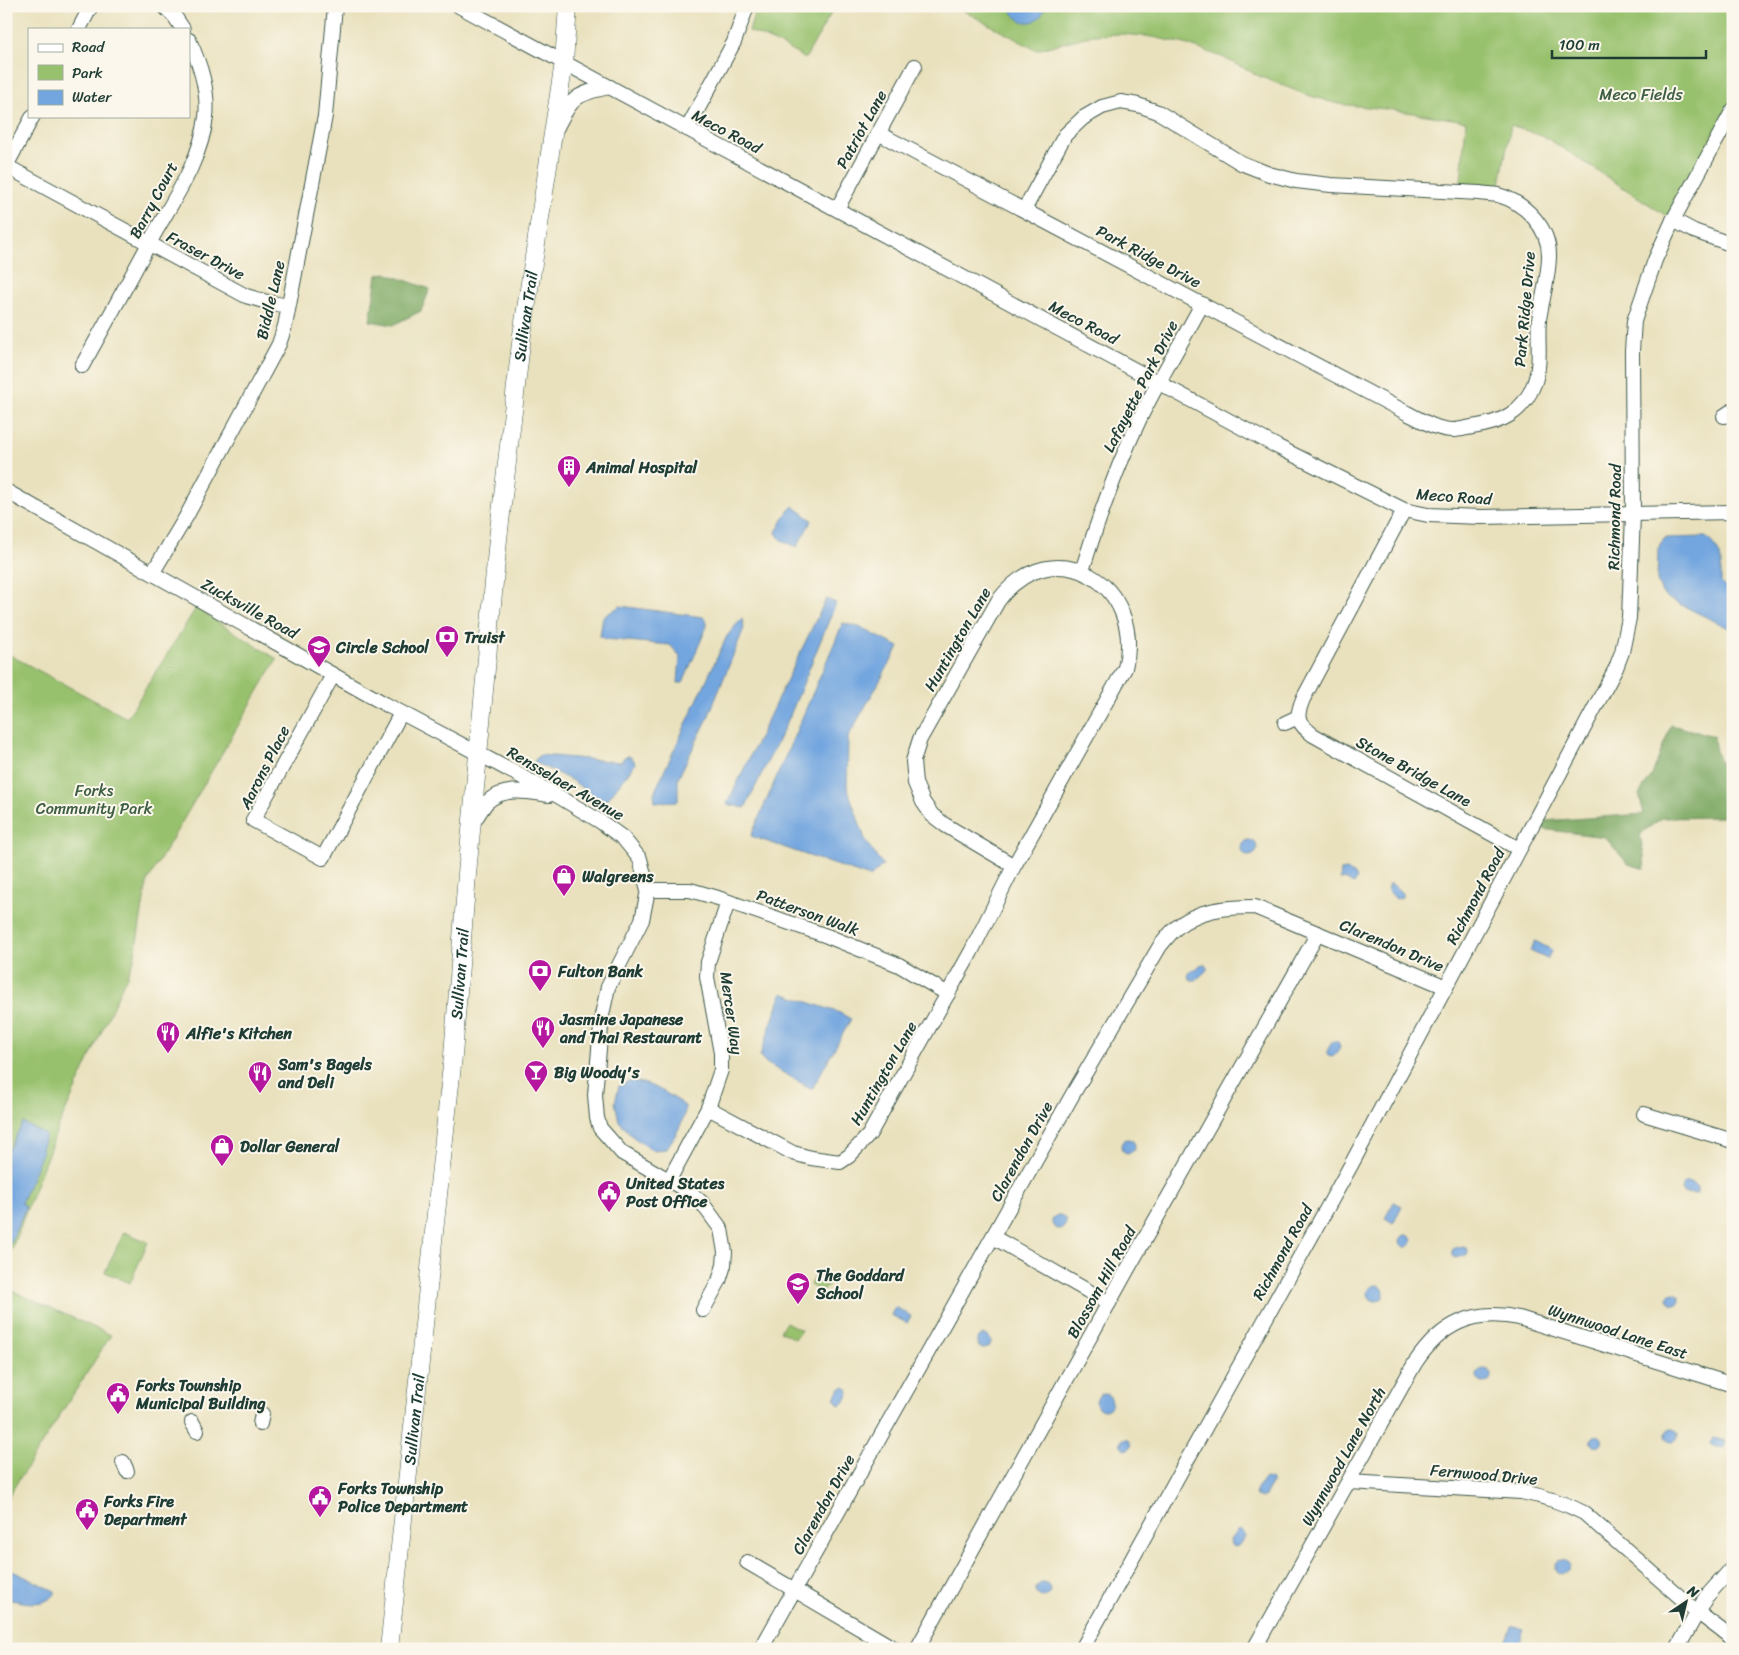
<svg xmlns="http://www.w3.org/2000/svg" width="1739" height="1655" font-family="Sriracha,sans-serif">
<rect width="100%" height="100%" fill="#fbf7ec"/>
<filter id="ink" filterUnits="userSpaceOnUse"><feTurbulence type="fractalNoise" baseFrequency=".02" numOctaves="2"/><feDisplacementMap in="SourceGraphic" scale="10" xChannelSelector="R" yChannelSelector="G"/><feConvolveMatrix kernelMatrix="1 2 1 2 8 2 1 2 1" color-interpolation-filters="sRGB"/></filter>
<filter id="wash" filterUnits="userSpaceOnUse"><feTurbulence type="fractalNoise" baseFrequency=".0096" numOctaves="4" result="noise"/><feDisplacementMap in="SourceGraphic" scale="20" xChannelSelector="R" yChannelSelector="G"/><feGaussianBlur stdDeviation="1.12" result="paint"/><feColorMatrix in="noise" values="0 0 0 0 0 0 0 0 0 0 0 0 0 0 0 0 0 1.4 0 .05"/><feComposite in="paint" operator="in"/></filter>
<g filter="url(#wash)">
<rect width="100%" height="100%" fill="#e9e1bd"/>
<g fill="#98c16d" stroke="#5c7f50">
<polygon points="757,6 835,6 805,59 782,45 749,31"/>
<polygon points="955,6 1733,6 1733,110 1673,220 1547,138 1511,125 1498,195 1460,192 1466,121 1386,109 1338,104 1304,94 1259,76 1222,57 1185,44 1153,37 1122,34 1093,35 1036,50"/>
<polygon points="196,608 277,659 147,882 134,960 57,1130 6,1264 6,653 127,718"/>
<polygon points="124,1232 148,1242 130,1283 105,1272"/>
<polygon points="816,1273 830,1281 823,1292 810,1285"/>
<polygon points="6,1288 111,1335 6,1500"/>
<polygon points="786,1322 801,1330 795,1339 780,1331"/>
</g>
<g fill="#7aa760" stroke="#4c724a">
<polygon points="385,273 430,289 421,311 393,325 370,321 377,275"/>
<path d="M 1671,725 L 1714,736 C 1715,752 1719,767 1733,776 L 1733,814 L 1730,817 L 1662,818 L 1640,834 L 1644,856 L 1645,869 L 1628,864 L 1605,837 L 1541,829 L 1544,821 L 1644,814 L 1639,794 L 1652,775 Z"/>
</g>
<g fill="#73a6df" stroke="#49728a">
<path d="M 1010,6 L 1045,6 C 1041,28 1015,27 1010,6 Z"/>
<path d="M 793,506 L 812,520 L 797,547 C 789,543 779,541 776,532 L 788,511 Z"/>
<path d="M 1706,537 C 1724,553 1721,560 1721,583 L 1733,594 L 1733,630 L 1669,599 L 1662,593 L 1657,581 L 1658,551 L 1660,544 L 1665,538 Z"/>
<polygon points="826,599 836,603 789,718 745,808 727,804"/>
<polygon points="620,606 703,617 707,621 707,626 683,683 678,683 680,656 670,645 605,639 600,636 603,617"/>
<polygon points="742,618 744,628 707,720 678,778 678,801 655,802 654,793 727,636"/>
<polygon points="843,623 859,627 899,647 848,737 847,787 866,842 883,865 870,877 751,836"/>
<polygon points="541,755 621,762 624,757 629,756 634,760 635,764 607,800 598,800 573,781 534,762 537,757"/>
<circle cx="1249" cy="848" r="8"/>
<polygon points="1347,870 1357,877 1355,883 1353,884 1347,880 1340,879 1341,871"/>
<polygon points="1389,884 1392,884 1402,893 1402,897 1396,899 1387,889"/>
<polygon points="1535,941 1552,950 1547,959 1530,951"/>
<polygon points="1204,964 1207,966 1207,970 1196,980 1191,980 1188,976 1191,970 1196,969 1200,965"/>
<polygon points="782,993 840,1013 851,1019 812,1089 766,1063 760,1056"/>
<polygon points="1336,1041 1339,1043 1340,1047 1334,1056 1331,1057 1327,1055 1327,1051 1332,1042"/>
<path d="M 629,1081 C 650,1082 668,1093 685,1106 C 685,1122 675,1136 666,1149 L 652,1150 L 633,1137 L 619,1121 L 615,1102 L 619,1086 Z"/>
<polygon points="23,1123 46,1135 41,1149 43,1151 21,1203 26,1207 6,1253 6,1154"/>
<circle cx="1128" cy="1146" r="7"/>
<polygon points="1689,1182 1697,1187 1697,1194 1683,1193 1681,1190 1683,1184"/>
<polygon points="1394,1202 1402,1206 1393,1223 1385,1218"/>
<circle cx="1059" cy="1222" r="7"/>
<circle cx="1406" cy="1241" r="6"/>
<polygon points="1464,1246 1467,1248 1468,1251 1467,1255 1456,1258 1452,1256 1452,1252 1454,1248"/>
<circle cx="1376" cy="1293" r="8"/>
<circle cx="1674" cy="1299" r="6"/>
<polygon points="895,1307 911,1316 907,1323 891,1315"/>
<circle cx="984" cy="1342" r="7"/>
<circle cx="1484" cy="1376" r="7"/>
<polygon points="845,1387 848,1389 849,1393 844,1403 839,1405 834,1398 840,1389"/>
<circle cx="1104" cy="1402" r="8"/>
<circle cx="1672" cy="1435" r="6"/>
<circle cx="1597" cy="1441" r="5.5"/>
<polygon points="1714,1438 1725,1441 1725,1447 1722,1448 1713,1446 1711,1443"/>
<circle cx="1126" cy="1444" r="5.5"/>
<polygon points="1266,1478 1271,1480 1271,1484 1264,1498 1261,1498 1256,1496 1255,1493 1263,1479"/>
<polygon points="1238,1529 1243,1531 1245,1536 1238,1546 1234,1547 1231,1545 1230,1540"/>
<circle cx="1562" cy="1567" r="7"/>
<path d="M 6,1568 L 55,1591 L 55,1594 C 44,1608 22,1602 6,1599 Z"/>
<circle cx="1043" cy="1590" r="7"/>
<polygon points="1512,1626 1524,1630 1518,1647 1506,1643"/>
</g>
</g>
<g filter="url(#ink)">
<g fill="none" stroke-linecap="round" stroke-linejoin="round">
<g stroke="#3d5649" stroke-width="16">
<g id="minor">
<polyline points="164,6 175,17 183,29"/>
<polyline points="459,6 1278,447 1404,510 1428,515 1481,517 1733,512"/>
<polyline points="79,29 91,6"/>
<path d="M 557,127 C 571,98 577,93 610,87"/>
<polyline points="687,129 734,42 747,6"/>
<path d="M 878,133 L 1407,413 C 1421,420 1437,430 1453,430 C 1459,430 1466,428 1472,427 C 1501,423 1523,413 1534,384 C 1542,364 1537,341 1539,320 C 1542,298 1549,277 1549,255 C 1549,227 1524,202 1498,195 C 1492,194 1485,194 1479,193 L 1331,185 L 1296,181 L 1269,174 L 1241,163 L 1158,112 L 1138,105 L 1121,102 L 1102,107 L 1083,118 L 1065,135 L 1024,210"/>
<polyline points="6,166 246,296 267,302 288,306"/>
<polyline points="6,166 33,116"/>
<polyline points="837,209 915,66"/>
<polyline points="1673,220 1694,231 1733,245"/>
<path d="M 82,366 C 106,323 129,281 152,238 C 173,200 201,161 206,117 C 209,90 200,64 189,40"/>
<polyline points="1724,416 1733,410"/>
<polyline points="6,491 385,704 558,796 601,822 623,838 640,859 648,890 642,920 608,987 602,1015 595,1095 597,1118 600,1128 622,1153 691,1193 702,1203 721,1229 725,1252 724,1265 719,1281 703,1310"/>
<path d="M 1404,510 L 1303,699 C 1295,718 1297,722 1313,735 L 1519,849"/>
<path d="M 1082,571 C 1098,519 1117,467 1140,418 C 1159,379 1182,342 1202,304"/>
<polyline points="153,572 186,517 279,344 285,326 325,116 335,6"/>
<polyline points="333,675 253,820 323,858 401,713"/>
<polyline points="1285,723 1298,717"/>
<path d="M 471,826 C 476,818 481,809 487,802 C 505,786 528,792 549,795"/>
<polyline points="648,890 690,890 718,898 827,936 899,965 948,994"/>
<path d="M 708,1108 L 793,1153 L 811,1158 L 840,1162 L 849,1156 L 869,1135 L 971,952 L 1014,866 L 1125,668 C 1146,585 1053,527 998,601 L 920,739 L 913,761 L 915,783 L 923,802 L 932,815 L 945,825 L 1014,866"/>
<polyline points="1644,1114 1733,1141"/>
<polyline points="669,1180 708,1108 721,1070 721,1053 707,977 708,962 728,902"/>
<polyline points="993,1237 1109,1303"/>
<polyline points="192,1422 197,1431"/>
<polyline points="260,1424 262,1414"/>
<polyline points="123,1462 127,1471"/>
<path d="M 1349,1482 L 1521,1492 C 1543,1496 1563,1502 1584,1513 L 1697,1612 L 1733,1639"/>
<polyline points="747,1562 895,1649"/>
<path d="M 761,1649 L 1074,1092 L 1160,946 C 1165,940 1170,933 1176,928 C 1198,909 1227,907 1255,907 L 1446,987"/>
<polyline points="917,1649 1126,1272 1318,933"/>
<polyline points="1082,1649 1351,1165 1616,668 1622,652 1629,618 1633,514 1632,351 1634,321 1655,260 1673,220 1733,110"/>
<path d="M 1254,1649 L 1415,1363 C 1441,1324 1473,1308 1519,1318 L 1733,1385"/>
<polyline points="1677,1649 1706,1597 1733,1567"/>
</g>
</g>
<g stroke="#3d5649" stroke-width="19">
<g id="major">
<path id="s1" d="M 389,1649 L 453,1056 L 467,874 L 498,539 L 522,335 L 564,62 L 568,6"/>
</g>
</g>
<use href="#minor" stroke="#fff" stroke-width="14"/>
<use href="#major" stroke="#fff" stroke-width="18"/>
</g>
</g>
<defs>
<g id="building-pin" transform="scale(1.25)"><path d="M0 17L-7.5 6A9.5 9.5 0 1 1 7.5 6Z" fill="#b5179e" stroke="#fbf7ec"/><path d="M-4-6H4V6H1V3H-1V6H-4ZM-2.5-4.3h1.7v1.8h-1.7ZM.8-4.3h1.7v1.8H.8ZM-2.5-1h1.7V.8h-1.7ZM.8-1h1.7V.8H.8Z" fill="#fff"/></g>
<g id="bank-pin" transform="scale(1.25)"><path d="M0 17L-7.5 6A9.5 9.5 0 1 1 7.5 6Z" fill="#b5179e" stroke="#fbf7ec"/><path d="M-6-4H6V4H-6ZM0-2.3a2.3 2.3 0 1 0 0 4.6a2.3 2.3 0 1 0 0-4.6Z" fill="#fff"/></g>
<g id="school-pin" transform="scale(1.25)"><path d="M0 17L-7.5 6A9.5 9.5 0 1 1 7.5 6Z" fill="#b5179e" stroke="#fbf7ec"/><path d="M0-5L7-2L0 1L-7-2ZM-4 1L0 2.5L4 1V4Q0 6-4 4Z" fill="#fff"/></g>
<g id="shop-pin" transform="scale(1.25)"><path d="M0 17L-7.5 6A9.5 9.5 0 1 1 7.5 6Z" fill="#b5179e" stroke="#fbf7ec"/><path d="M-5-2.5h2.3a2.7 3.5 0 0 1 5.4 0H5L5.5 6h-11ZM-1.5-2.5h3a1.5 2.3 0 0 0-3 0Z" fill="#fff"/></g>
<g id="restaurant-pin" transform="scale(1.25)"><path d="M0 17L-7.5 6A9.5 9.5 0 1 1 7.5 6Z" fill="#b5179e" stroke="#fbf7ec"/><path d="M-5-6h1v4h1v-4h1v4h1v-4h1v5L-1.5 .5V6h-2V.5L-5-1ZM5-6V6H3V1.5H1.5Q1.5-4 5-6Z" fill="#fff"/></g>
<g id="bar-pin" transform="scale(1.25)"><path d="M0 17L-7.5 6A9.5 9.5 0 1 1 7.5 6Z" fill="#b5179e" stroke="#fbf7ec"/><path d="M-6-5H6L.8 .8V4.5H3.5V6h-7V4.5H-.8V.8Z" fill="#fff"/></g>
<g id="civic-pin" transform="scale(1.25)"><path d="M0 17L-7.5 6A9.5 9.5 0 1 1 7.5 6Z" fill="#b5179e" stroke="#fbf7ec"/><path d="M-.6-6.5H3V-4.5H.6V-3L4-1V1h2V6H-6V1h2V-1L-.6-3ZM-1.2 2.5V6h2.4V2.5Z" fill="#fff"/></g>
</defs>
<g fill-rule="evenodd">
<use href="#building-pin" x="569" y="467"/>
<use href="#bank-pin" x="447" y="637"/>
<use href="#school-pin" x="319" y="647"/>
<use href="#shop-pin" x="564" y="876"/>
<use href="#bank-pin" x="540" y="971"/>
<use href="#restaurant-pin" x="543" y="1028"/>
<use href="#restaurant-pin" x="168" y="1033"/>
<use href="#bar-pin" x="536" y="1072"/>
<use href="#restaurant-pin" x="260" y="1073"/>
<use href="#shop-pin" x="222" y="1146"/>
<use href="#civic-pin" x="609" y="1192"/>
<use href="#school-pin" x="798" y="1284"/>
<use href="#civic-pin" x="118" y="1394"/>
<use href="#civic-pin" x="320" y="1497"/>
<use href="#civic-pin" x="87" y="1510"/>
</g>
<g text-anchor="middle" stroke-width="4" stroke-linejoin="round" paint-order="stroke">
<g font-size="16" fill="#3d5e42" stroke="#fbf7ec">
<text x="1641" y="100">Meco Fields</text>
<text x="94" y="796">Forks<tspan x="94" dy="18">Community Park</tspan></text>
</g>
<g font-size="16" fill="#1f3d34" stroke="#fbf7ec">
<text transform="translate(861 129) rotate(-61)" y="6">Patriot Lane</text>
<text transform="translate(727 131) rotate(28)" y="6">Meco Road</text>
<text transform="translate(153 200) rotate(-62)" y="6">Barry Court</text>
<text transform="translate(206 255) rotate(28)" y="6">Fraser Drive</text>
<text transform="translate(1149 256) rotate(28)" y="6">Park Ridge Drive</text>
<text transform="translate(270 300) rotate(-77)" y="6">Biddle Lane</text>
<text transform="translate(1524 309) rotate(-85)" y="6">Park Ridge Drive</text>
<text dy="6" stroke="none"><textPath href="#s1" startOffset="1340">Sullivan Trail</textPath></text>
<text transform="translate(1084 322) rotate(28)" y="6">Meco Road</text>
<text transform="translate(1140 386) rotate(-63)" y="6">Lafayette Park Drive</text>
<text transform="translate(1454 496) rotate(4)" y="6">Meco Road</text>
<text transform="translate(1614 517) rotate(-89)" y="6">Richmond Road</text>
<text transform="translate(250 608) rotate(29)" y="6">Zucksville Road</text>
<text transform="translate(957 639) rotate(-60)" y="6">Huntington Lane</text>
<text transform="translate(264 767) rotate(-63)" y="6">Aarons Place</text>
<text transform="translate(1414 771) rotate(29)" y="6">Stone Bridge Lane</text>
<text transform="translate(566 783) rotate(30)" y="6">Rensselaer Avenue</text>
<text transform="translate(1475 896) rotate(-62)" y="6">Richmond Road</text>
<text transform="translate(808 912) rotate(20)" y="6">Patterson Walk</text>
<text transform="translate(1392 945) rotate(23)" y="6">Clarendon Drive</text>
<text dy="6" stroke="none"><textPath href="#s1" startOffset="679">Sullivan Trail</textPath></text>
<text transform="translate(732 1013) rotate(82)" y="6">Mercer Way</text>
<text transform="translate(883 1073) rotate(-60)" y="6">Huntington Lane</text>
<text transform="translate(1021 1151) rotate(-61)" y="6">Clarendon Drive</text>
<text transform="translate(1282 1252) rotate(-61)" y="6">Richmond Road</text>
<text transform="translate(1101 1282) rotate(-61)" y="6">Blossom Hill Road</text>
<text transform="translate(1618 1331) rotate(18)" y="6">Wynnwood Lane East</text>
<text dy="6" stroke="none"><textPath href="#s1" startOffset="231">Sullivan Trail</textPath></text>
<text transform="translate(1343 1456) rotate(-61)" y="6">Wynnwood Lane North</text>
<text transform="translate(1484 1474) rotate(5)" y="6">Fernwood Drive</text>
<text transform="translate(823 1504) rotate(-61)" y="6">Clarendon Drive</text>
</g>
<g font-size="16" font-weight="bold" fill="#1f3d34" stroke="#fbf7ec" text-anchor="start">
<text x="586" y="473">Animal Hospital</text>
<text x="464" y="643">Truist</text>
<text x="336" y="653">Circle School</text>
<text x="582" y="882">Walgreens</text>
<text x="558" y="977">Fulton Bank</text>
<text x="560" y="1025">Jasmine Japanese<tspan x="560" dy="18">and Thai Restaurant</tspan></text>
<text x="186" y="1039">Alfie's Kitchen</text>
<text x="278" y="1070">Sam's Bagels<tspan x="278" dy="18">and Deli</tspan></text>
<text x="554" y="1078">Big Woody's</text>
<text x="240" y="1152">Dollar General</text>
<text x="626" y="1189">United States<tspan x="626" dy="18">Post Office</tspan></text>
<text x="816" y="1281">The Goddard<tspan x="816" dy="18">School</tspan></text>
<text x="136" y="1391">Forks Township<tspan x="136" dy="18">Municipal Building</tspan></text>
<text x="338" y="1494">Forks Township<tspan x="338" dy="18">Police Department</tspan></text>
<text x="104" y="1507">Forks Fire<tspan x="104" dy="18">Department</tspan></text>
</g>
</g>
<rect width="1739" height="1655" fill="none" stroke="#fbf7ec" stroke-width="25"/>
<rect x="28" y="28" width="162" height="90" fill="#fbf7ec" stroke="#a3ada2"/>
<rect x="38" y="44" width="25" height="8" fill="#ffffff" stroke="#a3ada2"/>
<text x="72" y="52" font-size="15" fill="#1f3d34">Road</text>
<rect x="38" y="65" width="25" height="15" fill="#98c16d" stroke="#a3ada2"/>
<text x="72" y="78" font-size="15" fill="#1f3d34">Park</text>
<rect x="38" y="90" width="25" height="15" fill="#73a6df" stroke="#a3ada2"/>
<text x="72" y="102" font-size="15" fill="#1f3d34">Water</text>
<g transform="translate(1686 1602) rotate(35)" stroke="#fbf7ec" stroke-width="4" paint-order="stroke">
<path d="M0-4L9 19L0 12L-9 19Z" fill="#1f3d34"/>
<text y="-8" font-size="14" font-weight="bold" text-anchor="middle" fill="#1f3d34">N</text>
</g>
<path d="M1552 50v8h154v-8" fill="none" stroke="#1f3d34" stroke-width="2.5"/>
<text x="1559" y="50" font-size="15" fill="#1f3d34" stroke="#fbf7ec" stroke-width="4" paint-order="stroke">100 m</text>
</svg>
